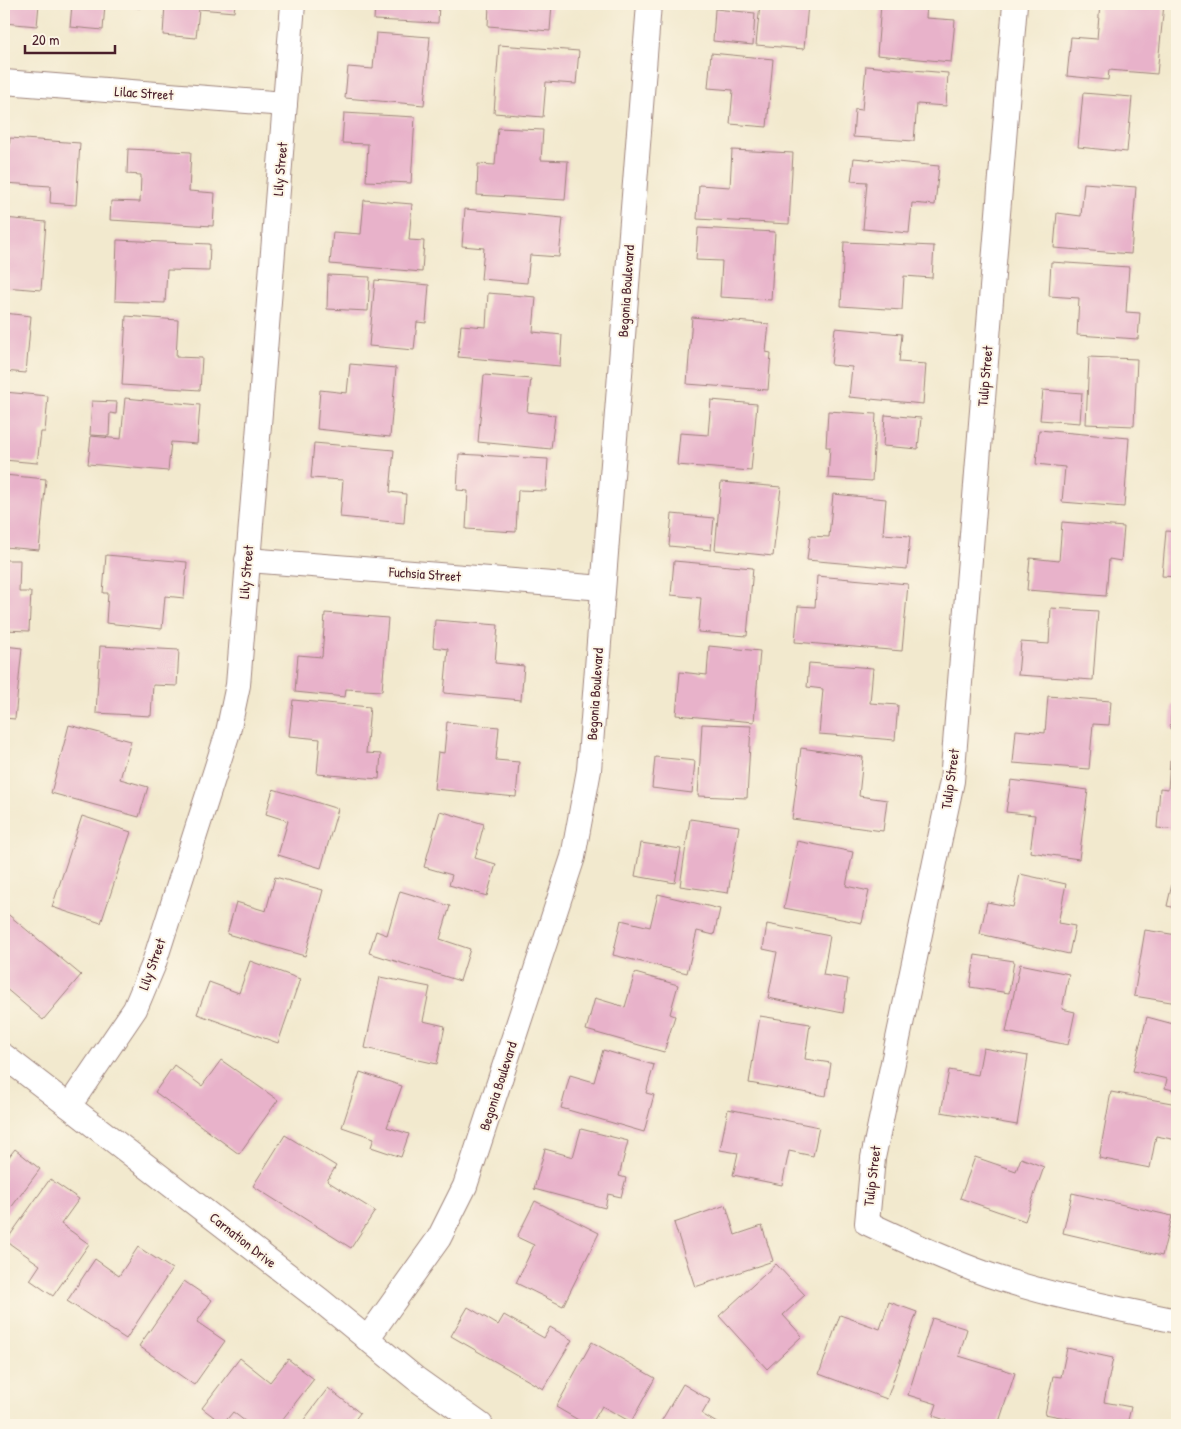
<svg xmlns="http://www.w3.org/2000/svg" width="1181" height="1429" font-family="'Patrick Hand',sans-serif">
<rect width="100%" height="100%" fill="#fcf5e5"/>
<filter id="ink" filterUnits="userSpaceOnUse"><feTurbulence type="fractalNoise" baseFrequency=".02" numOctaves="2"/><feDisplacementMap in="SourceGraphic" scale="10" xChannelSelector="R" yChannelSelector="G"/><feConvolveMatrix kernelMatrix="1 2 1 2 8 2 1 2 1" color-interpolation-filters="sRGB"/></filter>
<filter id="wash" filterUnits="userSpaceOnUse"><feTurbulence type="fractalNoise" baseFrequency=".0096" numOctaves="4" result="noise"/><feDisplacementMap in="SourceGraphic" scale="20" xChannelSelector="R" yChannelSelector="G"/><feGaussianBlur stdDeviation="1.12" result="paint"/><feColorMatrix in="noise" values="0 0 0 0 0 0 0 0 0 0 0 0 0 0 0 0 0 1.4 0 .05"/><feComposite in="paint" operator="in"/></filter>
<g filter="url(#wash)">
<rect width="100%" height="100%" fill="#f2e9ce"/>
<g id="blocks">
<g fill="#e8b2ca">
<polygon points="4,4 39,4 37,26 4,23"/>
<polygon points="72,4 105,4 103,30 70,27"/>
<polygon points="109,4 141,4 140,8"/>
<polygon points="165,4 235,4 234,12 199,9 196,38 163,35"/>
<polygon points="375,4 439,4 438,23 374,20"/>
<polygon points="489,4 552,4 550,31 488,26"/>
<polygon points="760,4 808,4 804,49 756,45"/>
<polygon points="881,4 927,4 926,18 955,20 951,62 877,55"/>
<polygon points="1100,4 1164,4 1157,74 1109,70 1108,80 1067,76 1071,37 1097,39"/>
<polygon points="715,9 755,13 753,45 713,41"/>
<polygon points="376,33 430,37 424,105 345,98 348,67 373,69"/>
<polygon points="499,45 579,51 576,84 546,82 543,117 494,113"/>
<polygon points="711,53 773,59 767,127 730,124 733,90 708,88"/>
<polygon points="866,66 948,73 946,106 917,104 914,141 853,137 855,109 862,110"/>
<polygon points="1083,93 1132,97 1127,152 1078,147"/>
<polygon points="344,113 415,117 411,183 366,181 368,144 342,143"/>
<polygon points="498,128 543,130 541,160 568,161 565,200 477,195 478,164 495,165"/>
<polygon points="10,138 80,143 76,205 50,203 51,186 4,183 4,148 9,149"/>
<polygon points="128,149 191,152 189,191 215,193 213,226 110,220 111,201 140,202 141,175 127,174"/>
<polygon points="732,150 793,153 789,224 697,219 699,185 730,187"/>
<polygon points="854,158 939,166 935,205 912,203 909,233 863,229 867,182 851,181"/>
<polygon points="1084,183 1136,187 1131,254 1054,248 1057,213 1081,216"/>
<polygon points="364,200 412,204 409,240 424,241 422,272 330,264 333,232 361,234"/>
<polygon points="465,209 563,218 559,257 530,255 527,283 481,279 484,248 462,246"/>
<polygon points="4,218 46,222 41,290 4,287"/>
<polygon points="698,228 775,232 771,300 720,297 722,261 696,260"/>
<polygon points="117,240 210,244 209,271 167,270 165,303 115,301"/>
<polygon points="844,242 934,246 932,278 904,276 902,310 841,306"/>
<polygon points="1051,262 1129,267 1126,312 1140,313 1138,339 1077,335 1079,298 1049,296"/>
<polygon points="328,275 370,277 368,311 327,309"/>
<polygon points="375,280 429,285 426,323 417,322 414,350 369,346"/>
<polygon points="488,293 536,297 533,332 562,335 560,366 458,357 461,325 486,327"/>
<polygon points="4,313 31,316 26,373 4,371"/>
<polygon points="126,316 178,320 176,357 202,358 200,390 122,385"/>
<polygon points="692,317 769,324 766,352 771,353 768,390 687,384"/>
<polygon points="835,328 902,334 899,362 926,364 923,404 849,397 852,367 831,365"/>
<polygon points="1089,357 1137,359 1134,426 1086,424"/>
<polygon points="350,364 396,368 390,437 317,429 320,390 347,393"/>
<polygon points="484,375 531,379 527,412 555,415 551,449 478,442"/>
<polygon points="1043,390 1082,393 1080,423 1040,420"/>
<polygon points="4,392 48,396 45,432 41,432 37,463 4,460"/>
<polygon points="125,398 200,405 197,444 171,442 168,471 88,464 91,436 121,439"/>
<polygon points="711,400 757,404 751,471 677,465 680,433 708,435"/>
<polygon points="92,401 117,402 116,414 110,413 109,436 90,435"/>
<polygon points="828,411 876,414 872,481 828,478 830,447 826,447"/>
<polygon points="885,415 921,418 918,449 883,446"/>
<polygon points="1039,430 1129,438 1124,507 1062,502 1065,467 1036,464"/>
<polygon points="314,443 394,450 390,492 406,494 404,523 340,517 343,480 311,478"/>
<polygon points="459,454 548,459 546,491 518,490 516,532 466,529 468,491 457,490"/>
<polygon points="4,475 46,479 39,550 4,547"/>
<polygon points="721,482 781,487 773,556 715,550"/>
<polygon points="833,494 886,499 883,534 910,536 907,569 807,560 810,536 829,537"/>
<polygon points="672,514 714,518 711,550 669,546"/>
<polygon points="1062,522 1124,527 1121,561 1109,559 1106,596 1027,590 1030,558 1059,561"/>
<polygon points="1166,531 1177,532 1177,577 1162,576"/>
<polygon points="106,555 187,562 184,598 165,596 162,629 106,623 108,593 103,593"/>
<polygon points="4,560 20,560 19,592 31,592 29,631 4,630"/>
<polygon points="674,561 753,568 747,636 698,632 701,598 671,595"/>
<polygon points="817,576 908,584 902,651 795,642 798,606 815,607"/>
<polygon points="1051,608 1098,611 1093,680 1018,675 1021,642 1049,644"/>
<polygon points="325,613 388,618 382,691 346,689 345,697 295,692 298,655 322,657"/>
<polygon points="435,620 498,625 495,663 524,666 521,700 444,693 448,649 433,647"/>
<polygon points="4,646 22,648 15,719 4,718"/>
<polygon points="100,646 179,650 177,686 153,685 151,716 96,713"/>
<polygon points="709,646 760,651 754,722 676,715 680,672 707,675"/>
<polygon points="809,663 873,668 870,703 898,705 895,740 819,734 823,689 807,687"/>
<polygon points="1048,696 1111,701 1109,725 1093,724 1089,769 1013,763 1016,730 1045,733"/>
<polygon points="293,700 370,707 366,753 381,754 379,779 317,774 320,739 289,736"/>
<polygon points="1172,705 1177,705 1177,729 1170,729"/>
<polygon points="447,722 499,727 496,760 519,762 516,797 434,789 438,752 444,753"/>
<polygon points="702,724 751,726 747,798 698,796"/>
<polygon points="69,725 131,741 120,779 148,787 139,817 51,793"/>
<polygon points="801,748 863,757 859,796 887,800 883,831 792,819"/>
<polygon points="655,757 695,761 692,793 652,788"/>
<polygon points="1170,760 1177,761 1177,830 1157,828 1160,788 1168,789"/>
<polygon points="1011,780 1088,790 1079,859 1030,852 1035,815 1006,812"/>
<polygon points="273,789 338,809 321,868 278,855 288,821 266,814"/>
<polygon points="440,811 484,824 475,858 496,864 487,896 449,885 452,875 424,867"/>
<polygon points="82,816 131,832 101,923 52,907"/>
<polygon points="690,819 739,826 728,893 680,886"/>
<polygon points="797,841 853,852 846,886 869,891 862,923 784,908"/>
<polygon points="641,843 681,849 675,883 635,876"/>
<polygon points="1177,862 1177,908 1167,906"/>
<polygon points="1020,874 1066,884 1058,923 1075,926 1069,954 980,934 987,902 1013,907"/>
<polygon points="275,877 323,890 305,956 227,934 236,902 266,911"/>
<polygon points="400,891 450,906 440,939 470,949 460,981 369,953 376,931 387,935"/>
<polygon points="658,894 720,909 714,935 697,931 687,973 613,955 621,920 650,927"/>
<polygon points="4,911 81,975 43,1020 4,987"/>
<polygon points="767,924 830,936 823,975 848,979 843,1013 768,998 777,952 763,949"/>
<polygon points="1145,930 1177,935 1177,1003 1134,996"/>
<polygon points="975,955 1014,961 1009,993 970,987"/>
<polygon points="250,961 300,979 278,1043 197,1014 209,982 239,993"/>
<polygon points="1020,964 1069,974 1062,1009 1075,1012 1068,1045 1006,1032"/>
<polygon points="635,973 678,985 670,1014 675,1016 664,1052 586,1030 595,998 625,1007"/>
<polygon points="380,977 430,987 423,1021 445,1026 437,1064 365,1048"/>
<polygon points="760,1016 810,1024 805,1059 831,1063 826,1096 749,1083"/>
<polygon points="1147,1017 1177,1025 1177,1091 1165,1088 1167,1079 1133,1071"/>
<polygon points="983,1048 1028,1056 1017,1125 941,1112 949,1070 978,1075"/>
<polygon points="603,1050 654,1065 646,1093 654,1095 644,1132 561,1108 570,1075 594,1082"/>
<polygon points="221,1060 278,1100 239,1154 155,1092 174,1065 202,1086"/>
<polygon points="360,1072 402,1086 387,1127 409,1134 401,1157 371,1147 374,1138 342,1127"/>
<polygon points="1111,1092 1177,1104 1177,1140 1156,1136 1150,1168 1099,1158"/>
<polygon points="728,1109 819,1127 813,1156 789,1151 782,1185 733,1175 738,1153 720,1150"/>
<polygon points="581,1129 628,1141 619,1176 626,1178 621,1197 608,1194 605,1208 534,1189 545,1149 573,1157"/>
<polygon points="285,1135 336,1166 327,1181 375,1211 351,1248 253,1186"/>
<polygon points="15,1149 40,1169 4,1217 4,1163"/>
<polygon points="975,1157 1016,1171 1021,1158 1044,1167 1025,1221 960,1198"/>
<polygon points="50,1179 79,1199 61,1224 89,1244 53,1296 30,1280 40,1265 6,1241"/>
<polygon points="1072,1193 1172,1216 1162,1256 1063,1233"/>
<polygon points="535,1201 599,1233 563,1306 516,1283 534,1245 517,1237"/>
<polygon points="726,1205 735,1235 762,1226 773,1261 695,1287 674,1223"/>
<polygon points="138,1247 172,1269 126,1339 67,1301 95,1259 119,1276"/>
<polygon points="776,1264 805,1295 783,1315 802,1336 767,1369 719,1316"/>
<polygon points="184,1281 212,1300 197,1322 225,1341 194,1385 139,1346"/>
<polygon points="889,1302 917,1312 887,1399 819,1374 840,1315 880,1329"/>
<polygon points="468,1307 498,1325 504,1315 544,1338 550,1327 572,1340 543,1389 451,1336"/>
<polygon points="932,1318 967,1329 959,1356 1015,1373 998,1425 961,1425 933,1416 937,1404 908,1395"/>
<polygon points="592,1342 655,1378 631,1422 602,1406 591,1425 587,1425 556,1407"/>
<polygon points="1067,1348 1113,1358 1104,1402 1131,1407 1127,1425 1091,1425 1091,1423 1045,1414 1053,1376 1061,1377"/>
<polygon points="240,1358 270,1382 288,1359 314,1379 278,1425 250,1425 233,1412 223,1424 202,1408"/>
<polygon points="683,1384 710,1400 702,1414 720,1425 659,1425"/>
<polygon points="328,1388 360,1413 351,1425 300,1425"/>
</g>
</g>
</g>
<g filter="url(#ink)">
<use href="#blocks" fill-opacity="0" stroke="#9e847c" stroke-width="1"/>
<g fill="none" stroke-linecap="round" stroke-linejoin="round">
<g stroke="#9e847c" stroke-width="26">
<g id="street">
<path d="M 1015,4 L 952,781 L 873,1158 L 867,1223 C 907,1242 947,1260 989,1275 C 1050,1296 1115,1308 1177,1321"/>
<polyline points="4,82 285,104"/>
<polyline points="247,560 603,588"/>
<polyline points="4,1056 320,1300 415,1378 481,1425"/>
<polyline points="69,1106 135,1009 153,966 228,732 238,685 293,4"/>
<polyline points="367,1339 439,1238 465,1186 573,857 589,770 649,4"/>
</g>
</g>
<use href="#street" stroke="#fff" stroke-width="24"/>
</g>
</g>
<g text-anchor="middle" stroke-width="4" stroke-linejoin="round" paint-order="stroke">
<g font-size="14" fill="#4a1f2b" stroke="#fcf5e5">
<text transform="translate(144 93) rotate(4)" y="5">Lilac Street</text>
<text transform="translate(280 169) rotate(-85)" y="5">Lily Street</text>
<text transform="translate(626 291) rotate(-86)" y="5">Begonia Boulevard</text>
<text transform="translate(985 376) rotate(-85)" y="5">Tulip Street</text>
<text transform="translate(246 572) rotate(-85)" y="5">Lily Street</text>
<text transform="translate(425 574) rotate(4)" y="5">Fuchsia Street</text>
<text transform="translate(595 694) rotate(-86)" y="5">Begonia Boulevard</text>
<text transform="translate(950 779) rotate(-82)" y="5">Tulip Street</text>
<text transform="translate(152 964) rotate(-70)" y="5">Lily Street</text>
<text transform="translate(498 1086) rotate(-72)" y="5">Begonia Boulevard</text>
<text transform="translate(872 1176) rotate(-83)" y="5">Tulip Street</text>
<text transform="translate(243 1240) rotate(38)" y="5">Carnation Drive</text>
</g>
</g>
<rect width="1181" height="1429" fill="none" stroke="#fcf5e5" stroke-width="20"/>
<path d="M25 45v8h90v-8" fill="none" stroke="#4a1f2b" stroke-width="2.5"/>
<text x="32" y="45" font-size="15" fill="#4a1f2b" stroke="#fcf5e5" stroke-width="4" paint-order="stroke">20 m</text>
</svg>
